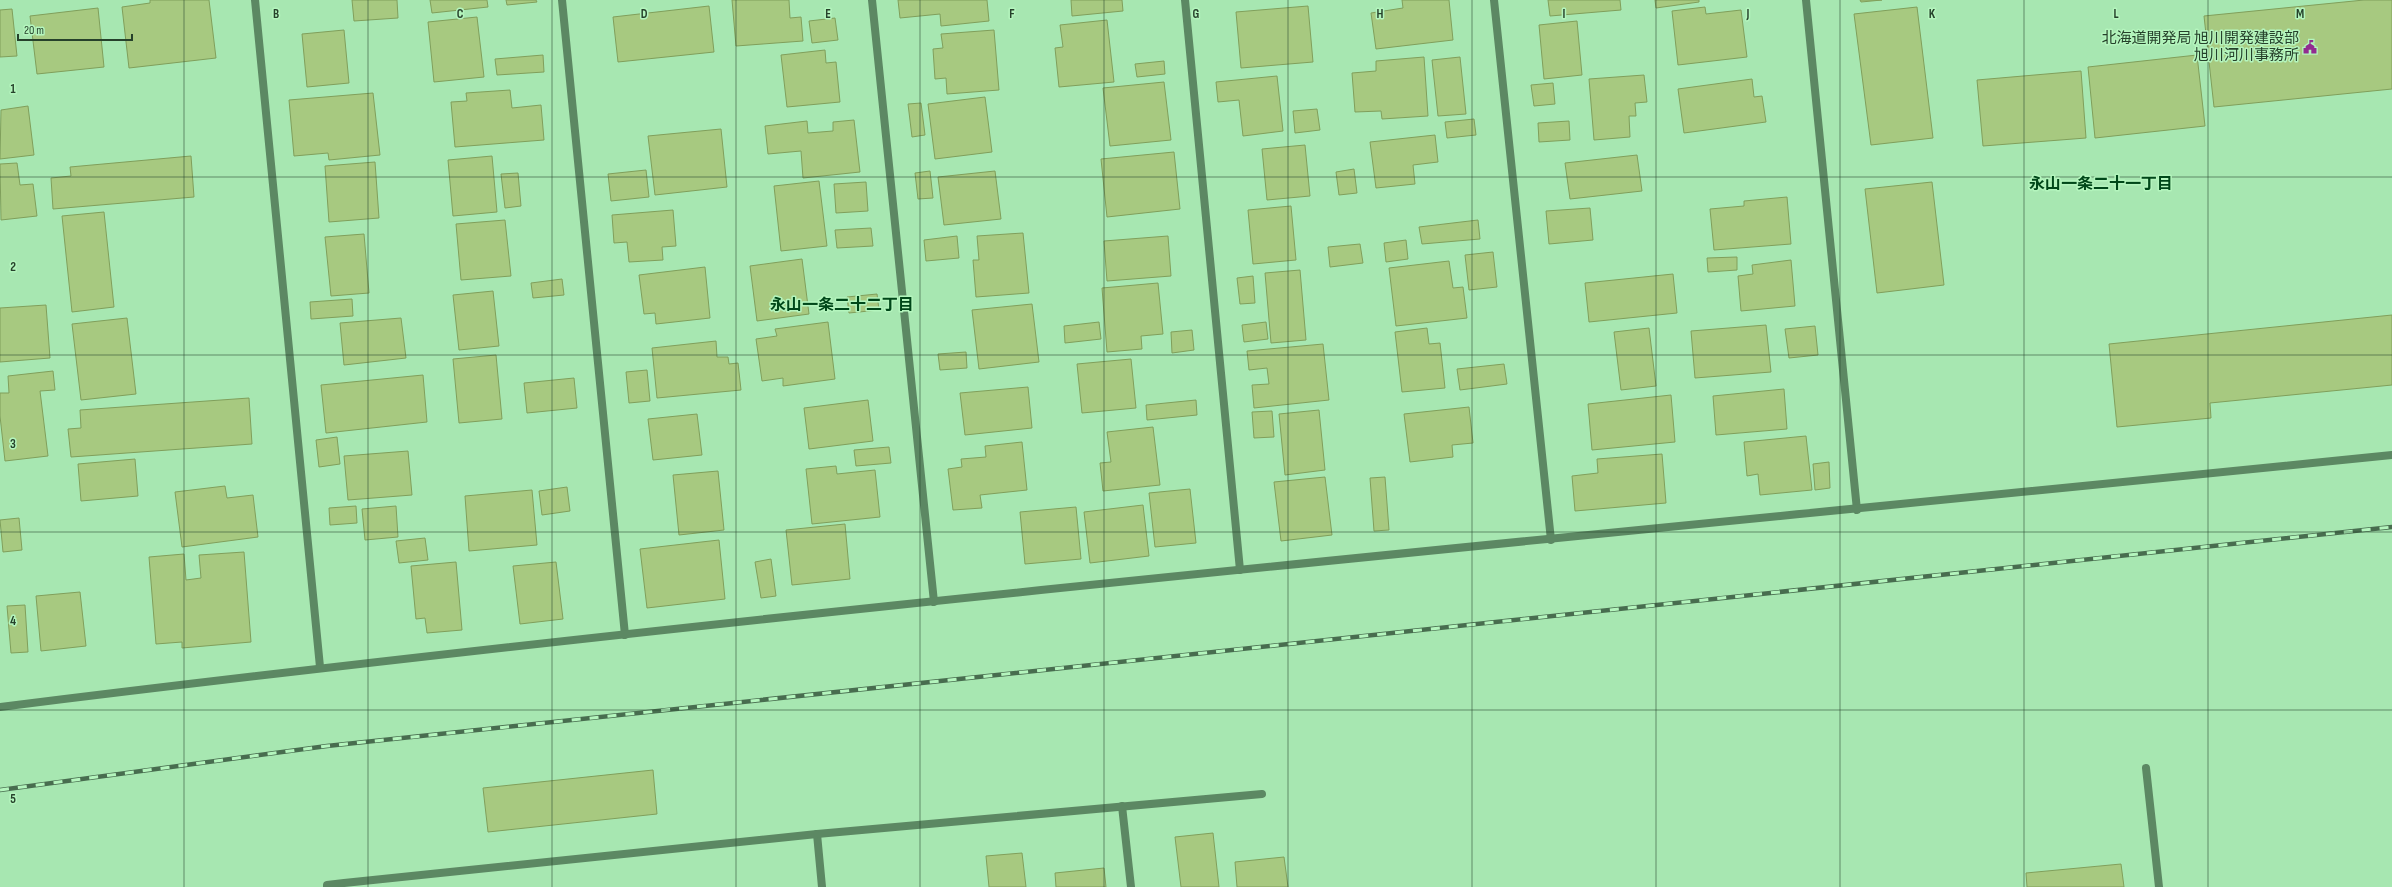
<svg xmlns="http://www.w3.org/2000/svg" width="2392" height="887" font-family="'Sofia Sans Condensed','Noto Sans JP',sans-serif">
<rect width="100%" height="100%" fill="#a7e7b1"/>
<g fill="#a7c980" stroke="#809f5b">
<polygon points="150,0 209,0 216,58 129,68 122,7 150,3"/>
<polygon points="352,0 397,0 398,18 354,21"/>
<polygon points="430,0 487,0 488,7 432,13"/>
<polygon points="506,0 536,0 537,2 507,5"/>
<polygon points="732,0 789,0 790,18 801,17 803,41 736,46"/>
<polygon points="898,0 987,0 989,21 941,26 940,14 900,18"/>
<polygon points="1071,0 1122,0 1123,11 1072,16"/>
<polygon points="1402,0 1449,0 1453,40 1376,49 1371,13 1403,8"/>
<polygon points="1548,0 1620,0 1621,10 1550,16"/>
<polygon points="1655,0 1699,0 1699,2 1656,8"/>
<polygon points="1860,0 1882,0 1861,2"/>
<polygon points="2364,0 2392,0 2392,89 2214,107 2204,16"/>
<polygon points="709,6 714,52 618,62 613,17"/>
<polygon points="1308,6 1313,62 1241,68 1236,12"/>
<polygon points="1705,7 1706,14 1741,10 1747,57 1678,65 1672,11"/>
<polygon points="1917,7 1933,138 1871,145 1854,14"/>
<polygon points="98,8 104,67 37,74 30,16"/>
<polygon points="12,9 17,56 0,57 0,10"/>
<polygon points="477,17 484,77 434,82 428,22"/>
<polygon points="835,18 838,40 812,43 809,21"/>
<polygon points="1107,20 1114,82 1059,87 1055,48 1063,47 1060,25"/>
<polygon points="1577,21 1582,75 1544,79 1539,25"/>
<polygon points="344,30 349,83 307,87 302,34"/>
<polygon points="994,30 999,90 947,94 946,78 935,79 933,49 943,48 941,34"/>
<polygon points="825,50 826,63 836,62 840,102 787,107 781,55"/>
<polygon points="543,55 544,72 497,75 495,59"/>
<polygon points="2197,55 2205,126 2095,138 2088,67"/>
<polygon points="1424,57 1428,116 1382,119 1381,111 1355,112 1352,73 1376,71 1376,61"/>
<polygon points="1460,57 1466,114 1438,116 1432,60"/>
<polygon points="1164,61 1165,74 1137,77 1135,64"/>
<polygon points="2081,71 2086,138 1983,146 1977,80"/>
<polygon points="1644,75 1647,102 1635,103 1636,116 1629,116 1630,137 1594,140 1589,79"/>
<polygon points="1277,76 1283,131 1243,136 1239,100 1218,102 1216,82"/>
<polygon points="1752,79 1754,97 1762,96 1766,122 1684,133 1678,89"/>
<polygon points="1164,82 1171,140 1110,146 1103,88"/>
<polygon points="1553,83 1555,104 1534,106 1531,85"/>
<polygon points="510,90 512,108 541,105 544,140 455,147 451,102 467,101 466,93"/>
<polygon points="373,93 380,155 329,160 328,153 294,156 289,100"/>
<polygon points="985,97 992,152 935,159 928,104"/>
<polygon points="921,103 925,135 912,137 908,104"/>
<polygon points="28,106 34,155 0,159 1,110"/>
<polygon points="1317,109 1320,130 1295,133 1293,111"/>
<polygon points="1474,119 1476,135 1447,138 1445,122"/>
<polygon points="854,120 860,172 803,178 801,151 768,154 765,126 807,121 808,133 833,131 833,122"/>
<polygon points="1569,121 1570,140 1539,142 1538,123"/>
<polygon points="721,129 727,187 655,195 648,136"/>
<polygon points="1435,135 1438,162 1413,165 1415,184 1376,188 1370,142"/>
<polygon points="1305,145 1310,196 1267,200 1262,149"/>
<polygon points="1174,152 1180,209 1107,217 1101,159"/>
<polygon points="1637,155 1642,191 1570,199 1565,163"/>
<polygon points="191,156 194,197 53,209 51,178 71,176 70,167"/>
<polygon points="492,156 497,212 453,216 448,160"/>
<polygon points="375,162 379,218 329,222 325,166"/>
<polygon points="17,163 20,185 33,184 37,216 1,220 0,164"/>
<polygon points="1354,169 1357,193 1339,195 1336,172"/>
<polygon points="646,170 649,197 611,201 608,174"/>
<polygon points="930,171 933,198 918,199 915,173"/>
<polygon points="995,171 1001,219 944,225 938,177"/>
<polygon points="518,173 521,206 505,208 501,174"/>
<polygon points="819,181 827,246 781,251 774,186"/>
<polygon points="866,182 868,211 836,213 834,184"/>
<polygon points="1932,182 1944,285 1877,293 1865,189"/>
<polygon points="1787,197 1791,244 1714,250 1710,209 1744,206 1744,201"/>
<polygon points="1291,206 1296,260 1253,264 1248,210"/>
<polygon points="1590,208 1593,240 1549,244 1546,211"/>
<polygon points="673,210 676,246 662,247 663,260 629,262 627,242 614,243 612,215"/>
<polygon points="104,212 114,307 72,312 62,216"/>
<polygon points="505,220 511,276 461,280 456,224"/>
<polygon points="1478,220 1480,239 1422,244 1419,227"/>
<polygon points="871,228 873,246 837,248 835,230"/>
<polygon points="1023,233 1029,293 976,297 973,260 979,260 977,236"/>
<polygon points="364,234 369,293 331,296 325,237"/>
<polygon points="957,236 959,258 926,261 924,240"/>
<polygon points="1168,236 1171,276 1107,281 1104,241"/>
<polygon points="1406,240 1408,259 1386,262 1384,243"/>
<polygon points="1360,244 1363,263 1330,267 1328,247"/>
<polygon points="1493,252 1497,287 1469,290 1465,255"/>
<polygon points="1737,257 1737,270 1708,272 1707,258"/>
<polygon points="802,259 809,314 757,321 750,266"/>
<polygon points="1791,260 1795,306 1741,311 1738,276 1753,274 1752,265"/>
<polygon points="1449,261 1453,288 1463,287 1467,318 1396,326 1389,268"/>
<polygon points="705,267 710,318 656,324 655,313 644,314 639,275"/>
<polygon points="1300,270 1306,340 1271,343 1265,273"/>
<polygon points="1673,274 1677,313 1589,322 1585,283"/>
<polygon points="1253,276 1255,303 1240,304 1237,278"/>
<polygon points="562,279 564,295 533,298 531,283"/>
<polygon points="1158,283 1163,334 1141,336 1142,349 1107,352 1102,288"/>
<polygon points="493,291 499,346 459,350 453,295"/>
<polygon points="877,294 879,310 849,313 847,297"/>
<polygon points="352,299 353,316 311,319 310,302"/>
<polygon points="1032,304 1039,362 979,369 972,310"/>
<polygon points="46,305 50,358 0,362 0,308"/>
<polygon points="2392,315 2392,385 2210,403 2211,418 2117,427 2109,344"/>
<polygon points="127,318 136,394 81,400 72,324"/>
<polygon points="401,318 406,358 344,365 340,323"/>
<polygon points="828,322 835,379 783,386 783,378 762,381 756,339 777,336 775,329"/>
<polygon points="1099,322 1101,339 1065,343 1064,326"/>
<polygon points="1266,322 1268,339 1244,342 1242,325"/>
<polygon points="1766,325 1771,372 1695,378 1691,331"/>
<polygon points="1815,326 1818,355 1789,358 1785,329"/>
<polygon points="1427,328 1429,344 1440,343 1445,388 1402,392 1395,332"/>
<polygon points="1649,328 1656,386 1621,390 1614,332"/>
<polygon points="1192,330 1194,350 1172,353 1171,332"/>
<polygon points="716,341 717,357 728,357 729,364 738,363 741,390 657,398 652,348"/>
<polygon points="1323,344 1329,400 1254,408 1252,385 1269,384 1267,368 1249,370 1247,351"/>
<polygon points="966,352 967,368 940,370 938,354"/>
<polygon points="496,355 502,419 459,423 453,359"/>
<polygon points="1131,359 1136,408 1082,413 1077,364"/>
<polygon points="1504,364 1507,384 1460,390 1457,369"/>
<polygon points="647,370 650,401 629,403 626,372"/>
<polygon points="53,371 55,390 40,391 48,456 5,461 0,416 0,393 9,393 8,376"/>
<polygon points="423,375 427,422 326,433 321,385"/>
<polygon points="574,378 577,408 527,413 524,383"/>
<polygon points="1028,387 1032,428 965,435 960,393"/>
<polygon points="1784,389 1787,429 1716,435 1713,396"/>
<polygon points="1671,395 1675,442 1592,450 1588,404"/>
<polygon points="249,398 252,444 71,457 68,429 81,428 80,410"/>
<polygon points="868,400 873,441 809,449 804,408"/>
<polygon points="1196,400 1197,415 1147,420 1146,405"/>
<polygon points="1469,407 1473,443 1452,445 1453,457 1410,462 1404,414"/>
<polygon points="1319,410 1325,470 1285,475 1279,414"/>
<polygon points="1272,411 1274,437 1254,438 1252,412"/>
<polygon points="697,414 702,455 653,460 648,419"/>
<polygon points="1153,427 1160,485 1103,491 1100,463 1111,462 1107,432"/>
<polygon points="1806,436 1812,490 1760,495 1758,474 1747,476 1744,442"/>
<polygon points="337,437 340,464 319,467 316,440"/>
<polygon points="1022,442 1027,490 980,495 982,508 953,510 948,469 962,467 961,459 986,457 985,446"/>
<polygon points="889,447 891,463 856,466 854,450"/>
<polygon points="408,451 412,495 348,500 344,456"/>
<polygon points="1662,454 1666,503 1575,511 1572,476 1598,473 1597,459"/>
<polygon points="135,459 138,496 81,501 78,464"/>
<polygon points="1829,462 1830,488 1815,490 1813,464"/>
<polygon points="836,466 837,474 875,470 880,517 812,524 806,469"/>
<polygon points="718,471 724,530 679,535 673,475"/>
<polygon points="1325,477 1332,535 1281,541 1274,482"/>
<polygon points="1385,477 1389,530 1374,531 1370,478"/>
<polygon points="225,486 227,498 253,495 258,537 182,547 175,492"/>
<polygon points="567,487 570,511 542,515 539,491"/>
<polygon points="1190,489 1196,543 1155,547 1149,493"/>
<polygon points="532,490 537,545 469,551 465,496"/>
<polygon points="1143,505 1149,556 1090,563 1084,512"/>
<polygon points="356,506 357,523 330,525 329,508"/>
<polygon points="396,506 398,537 365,540 362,509"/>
<polygon points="1076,507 1081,559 1025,564 1020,512"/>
<polygon points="19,518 22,550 3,552 0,520"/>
<polygon points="845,524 850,579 792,585 786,530"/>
<polygon points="425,538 428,560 399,563 396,541"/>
<polygon points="719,540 725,599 647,608 640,549"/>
<polygon points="244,552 251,642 182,648 182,642 156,644 149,557 184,554 186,580 201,578 199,555"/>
<polygon points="771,559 776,596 761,598 755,562"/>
<polygon points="456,562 462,630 427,633 425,618 416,619 411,566"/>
<polygon points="556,562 563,619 520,624 513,566"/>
<polygon points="80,592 86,646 41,651 36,596"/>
<polygon points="25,605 28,652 11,653 7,606"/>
<polygon points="653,770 657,814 488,832 483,788"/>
<polygon points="1213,833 1219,887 1181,887 1175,837"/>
<polygon points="1022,853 1026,887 989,887 986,856"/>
<polygon points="1284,857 1288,887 1237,887 1235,862"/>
<polygon points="2121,864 2124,887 2027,887 2026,873"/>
<polygon points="1104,868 1106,887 1056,887 1055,873"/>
</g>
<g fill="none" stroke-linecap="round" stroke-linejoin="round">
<polyline stroke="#5c8863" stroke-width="8" points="2146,768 2159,887"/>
<g stroke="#5c8863" stroke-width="8">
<polyline points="255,0 320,667"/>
<polyline points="562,0 625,635"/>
<polyline points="872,0 934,602"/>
<polyline points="1185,0 1240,570"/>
<polyline points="1494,0 1551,540"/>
<polyline points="1806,0 1857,510"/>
<path d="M 0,707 C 796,608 1594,536 2392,455"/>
<polyline points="1122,806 1131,887"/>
<polyline points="817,834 822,887"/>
<polyline points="327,887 327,885 344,883 817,834 1262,794"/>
</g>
<g stroke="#486d4f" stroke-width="4.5">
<polyline id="rail" points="0,790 327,746 2392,527"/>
</g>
<use href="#rail" stroke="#b4f5bd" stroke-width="3" stroke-dasharray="9" stroke-linecap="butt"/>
</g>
<path fill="none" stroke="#26412b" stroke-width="1" stroke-opacity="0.55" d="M 184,0 L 184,887M 368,0 L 368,887M 552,0 L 552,887M 736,0 L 736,887M 920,0 L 920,887M 1104,0 L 1104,887M 1288,0 L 1288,887M 1472,0 L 1472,887M 1656,0 L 1656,887M 1840,0 L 1840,887M 2024,0 L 2024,887M 2208,0 L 2208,887M 0,177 L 2392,177M 0,355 L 2392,355M 0,532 L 2392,532M 0,710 L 2392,710"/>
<defs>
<g id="civic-bare" transform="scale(1.08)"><path d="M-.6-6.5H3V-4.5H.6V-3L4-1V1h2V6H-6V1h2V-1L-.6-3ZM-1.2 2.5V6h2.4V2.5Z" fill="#922b90" stroke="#b4f5bd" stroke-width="2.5" paint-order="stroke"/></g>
</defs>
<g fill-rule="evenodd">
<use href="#civic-bare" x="2310" y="47"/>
</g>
<g text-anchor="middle" stroke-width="3" stroke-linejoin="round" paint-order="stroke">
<g font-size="15" fill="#26412b" stroke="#b4f5bd" text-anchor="end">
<text x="2299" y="43">北海道開発局 旭川開発建設部<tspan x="2299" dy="17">旭川河川事務所</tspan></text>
</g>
<g font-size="16" font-weight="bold" fill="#004719" stroke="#b4f5bd">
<text x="2101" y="189">永山一条二十一丁目</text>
<text x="842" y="310">永山一条二十二丁目</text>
</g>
</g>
<g font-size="13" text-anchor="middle" font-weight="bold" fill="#26412b" stroke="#b4f5bd" stroke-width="3" stroke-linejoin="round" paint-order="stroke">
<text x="276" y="18">B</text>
<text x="460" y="18">C</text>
<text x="644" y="18">D</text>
<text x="828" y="18">E</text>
<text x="1012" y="18">F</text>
<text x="1196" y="18">G</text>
<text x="1380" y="18">H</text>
<text x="1564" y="18">I</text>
<text x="1748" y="18">J</text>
<text x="1932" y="18">K</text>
<text x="2116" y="18">L</text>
<text x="2300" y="18">M</text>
<text x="13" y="93">1</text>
<text x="13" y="271">2</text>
<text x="13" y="448">3</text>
<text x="13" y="625">4</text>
<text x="13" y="803">5</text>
</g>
<path d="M18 34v6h114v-6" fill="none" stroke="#26412b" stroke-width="2"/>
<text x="24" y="34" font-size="12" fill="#26412b" stroke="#b4f5bd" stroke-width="3" paint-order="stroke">20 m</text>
</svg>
